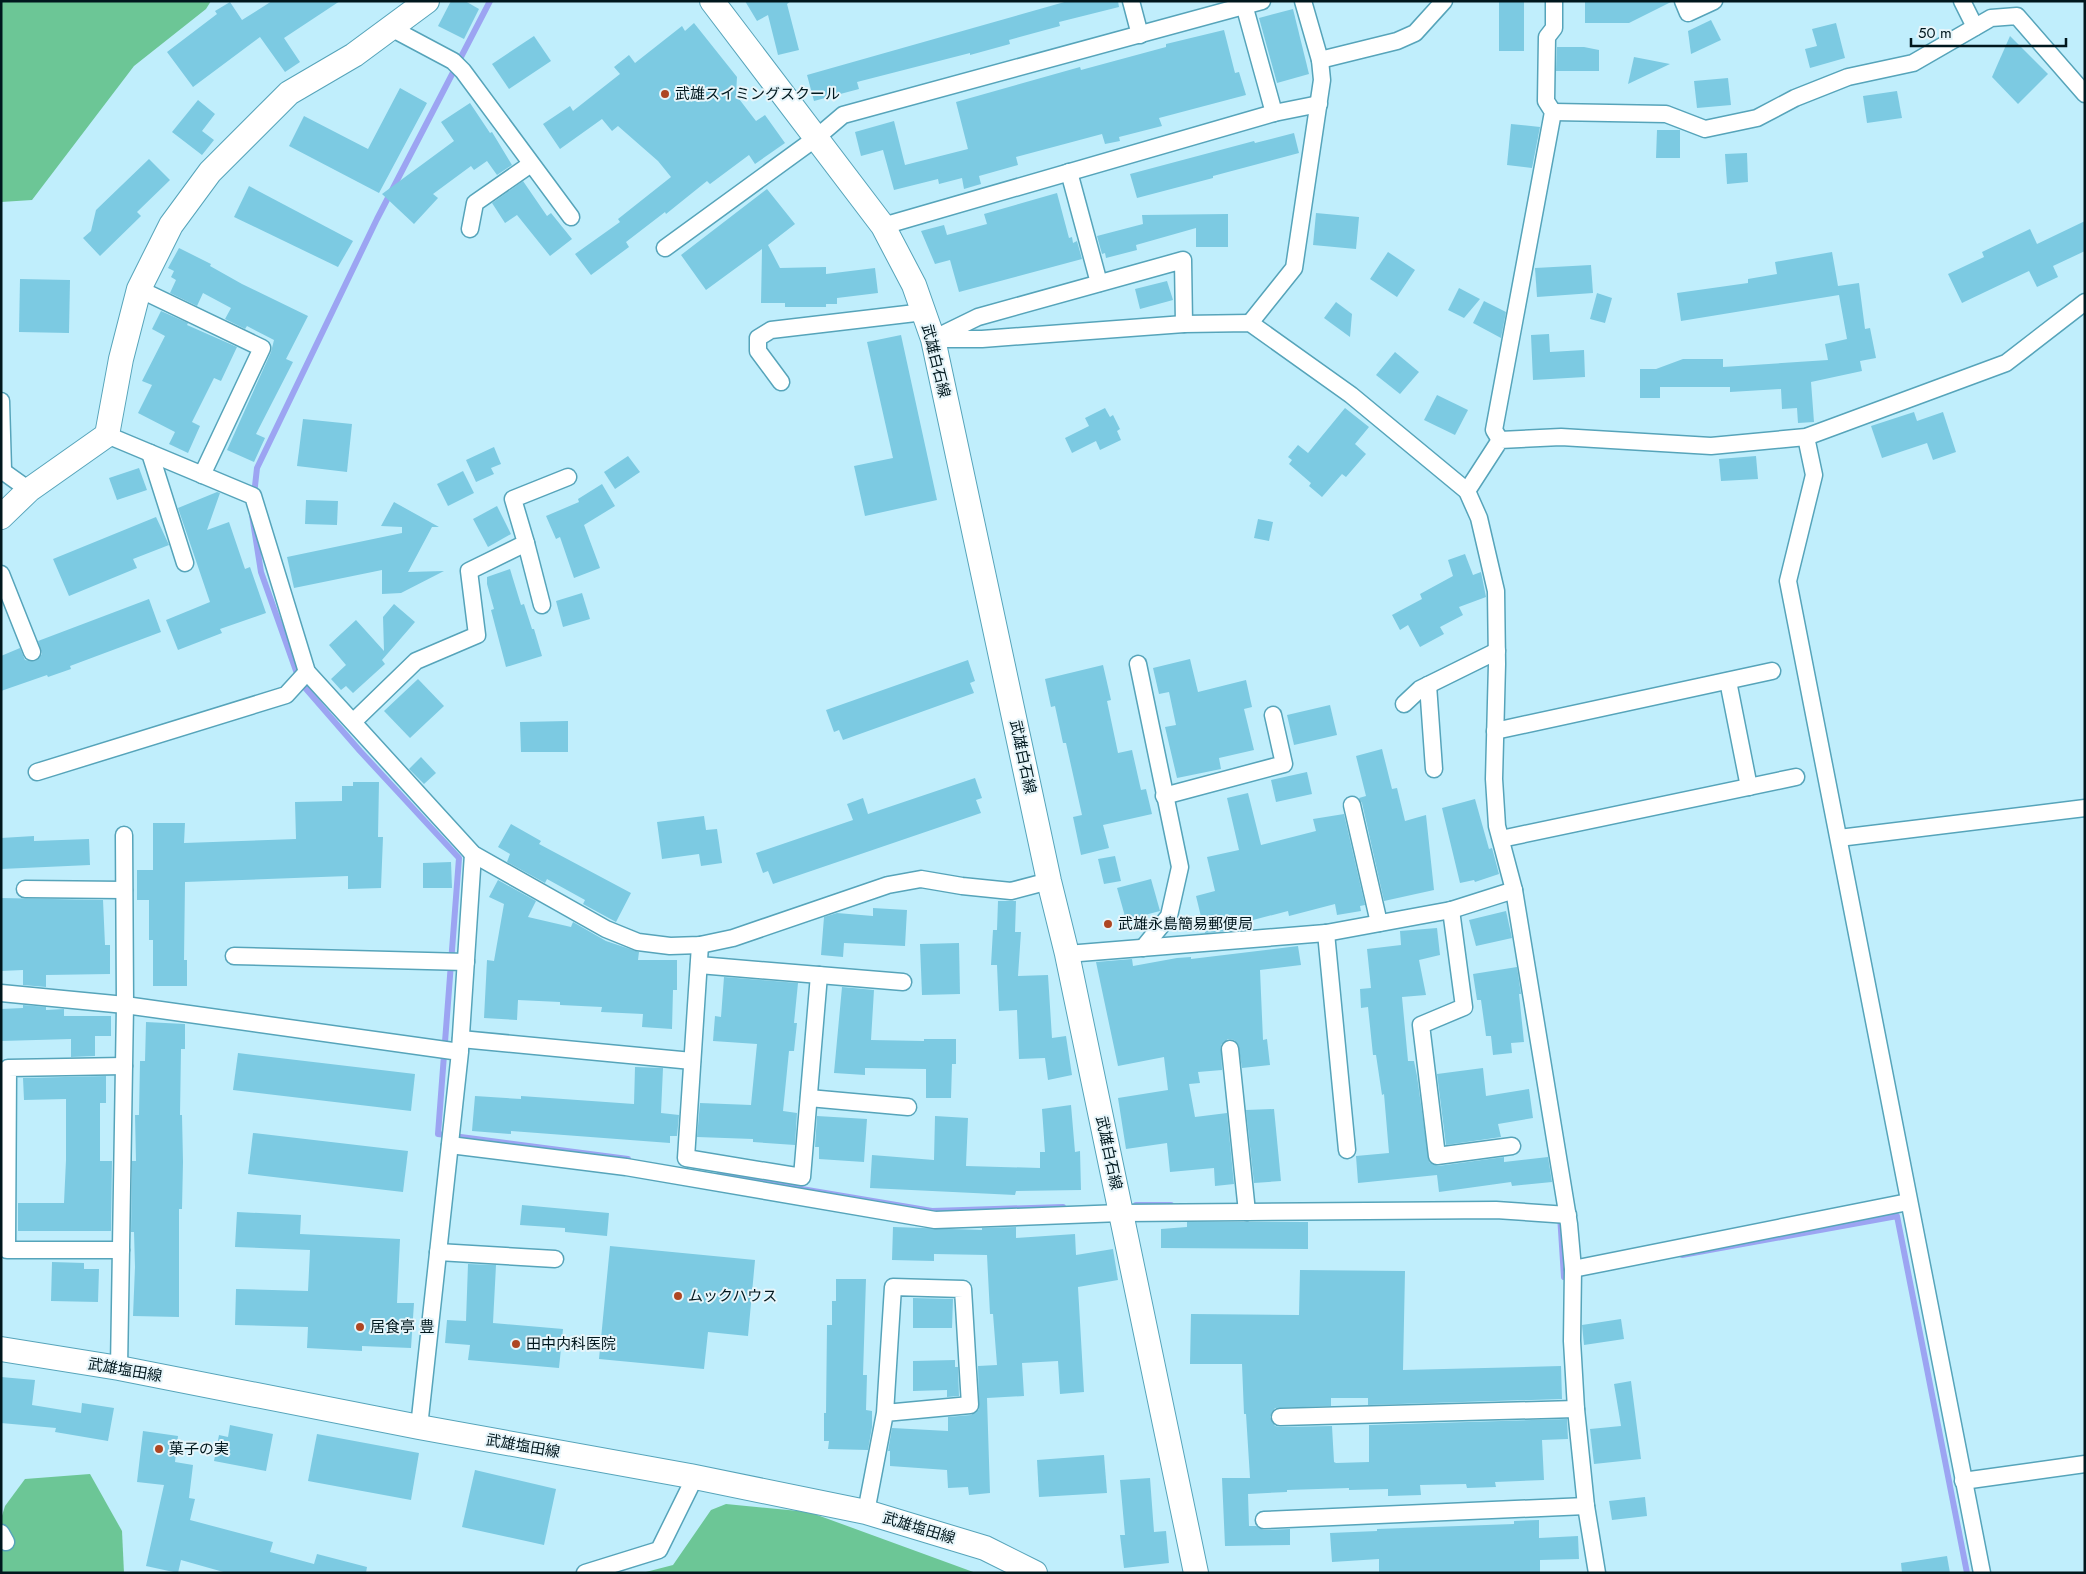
<svg xmlns="http://www.w3.org/2000/svg" width="2086" height="1574" font-family="Jost,'Noto Sans JP',sans-serif">
<rect width="100%" height="100%" fill="#c0eefc"/>
<g fill="#6cc696">
<polygon points="1,1 211,1 206,9 134,66 32,200 1,202"/>
<polygon points="90,1474 122,1531 124,1573 1,1573 1,1519 5,1506 25,1479"/>
<polygon points="726,1504 809,1512 976,1573 642,1573 673,1565 711,1510"/>
</g>
<g fill="none" stroke-linecap="round" stroke-linejoin="round">
<g stroke="#9ca4f2" stroke-width="6">
<polyline points="254,495 257,468 377,219 490,1"/>
<polyline points="252,515 261,572 300,682 360,751 459,858 438,1134 628,1159"/>
<polyline points="719,1175 932,1211 1063,1207"/>
<polyline points="1136,1205 1171,1205"/>
<polyline points="1560,1215 1564,1277 1571,1276"/>
<polyline points="1682,1255 1897,1216 1967,1573"/>
</g>
</g>
<g fill="#7ccae2">
<polygon points="272,1 340,1 284,38 300,62 285,72 260,37 193,87 167,52 217,14 215,11 230,2 242,20"/>
<polygon points="451,1 465,1 479,9 464,39 438,26"/>
<polygon points="745,1 791,1 787,4 799,50 778,55 768,15 757,21"/>
<polygon points="1068,1 1118,1 1119,7 1059,22 1060,26 1009,40 1010,44 970,55 970,53 857,82 859,89 814,101 807,75"/>
<rect x="1499" y="1" width="25" height="50"/>
<polygon points="1585,1 1673,1 1629,23 1585,23"/>
<polygon points="1293,9 1309,74 1277,83 1259,18"/>
<polygon points="1711,20 1721,40 1691,54 1688,31"/>
<polygon points="694,23 737,77 736,95 756,121 765,115 785,143 755,164 749,155 710,184 707,181 666,214 665,212 626,242 629,247 591,275 575,254 620,222 618,219 671,177 658,161 618,126 612,131 602,119 560,149 543,124 570,106 573,111 620,74 614,67 629,55 635,63 682,26 685,31"/>
<polygon points="1836,23 1845,58 1810,68 1805,49 1817,46 1812,29"/>
<polygon points="1224,30 1235,73 1239,72 1246,95 1159,118 1162,126 1119,137 1120,141 1105,144 1102,134 1016,157 1018,165 979,176 981,184 964,189 962,178 939,184 938,179 894,190 883,150 861,156 855,132 894,121 905,165 968,149 956,102 1080,67 1081,70 1166,47 1166,44"/>
<polygon points="534,36 551,61 509,89 492,64"/>
<polygon points="2010,36 2048,74 2018,104 1992,77"/>
<polygon points="1557,47 1584,47 1599,50 1599,71 1556,71"/>
<polygon points="1634,57 1670,64 1628,84"/>
<polygon points="1728,78 1731,105 1697,108 1694,81"/>
<polygon points="400,88 427,103 379,193 289,146 304,116 368,149"/>
<polygon points="1897,91 1902,118 1867,123 1863,96"/>
<polygon points="198,100 215,114 202,131 214,140 202,155 172,132"/>
<polygon points="470,103 490,133 492,132 512,165 497,175 487,161 474,170 471,166 433,194 438,198 414,224 382,194 454,141 441,122"/>
<polygon points="1511,124 1540,127 1532,168 1507,165"/>
<polygon points="1657,130 1680,130 1680,158 1656,158"/>
<polygon points="1294,133 1299,153 1213,176 1213,178 1137,198 1130,174 1254,141 1255,143"/>
<polygon points="1747,153 1748,182 1727,184 1725,154"/>
<polygon points="149,159 170,180 137,212 141,216 100,256 83,238 91,231 96,210"/>
<polygon points="523,181 547,216 551,213 572,239 550,256 517,215 505,223 492,203"/>
<polygon points="249,186 353,241 338,267 234,217"/>
<polygon points="767,189 795,224 768,245 780,268 826,267 826,274 875,268 878,293 837,298 837,304 826,304 826,307 785,307 785,303 761,303 762,249 706,290 681,255"/>
<polygon points="1057,193 1069,238 1072,237 1073,243 1077,241 1082,259 959,292 950,260 935,264 921,231 944,225 947,235 987,224 984,214"/>
<polygon points="1316,213 1359,217 1356,249 1313,245"/>
<polygon points="1228,214 1228,247 1196,247 1196,228 1136,245 1137,250 1106,258 1105,253 1102,254 1097,236 1143,224 1142,215"/>
<polygon points="2085,221 2085,251 2053,266 2058,277 2037,287 2029,271 1962,303 1948,274 1984,257 1982,252 2030,229 2037,244"/>
<polygon points="179,248 211,264 210,266 242,284 308,316 286,359 293,362 256,434 265,438 254,462 227,450 271,352 274,340 247,326 245,329 225,319 231,308 203,293 197,306 170,293 176,280 171,277 174,271 168,268"/>
<polygon points="1388,252 1415,270 1397,297 1370,279"/>
<polygon points="1832,252 1838,286 1859,283 1865,329 1870,328 1876,358 1860,361 1862,371 1811,382 1814,422 1798,423 1797,408 1782,409 1781,389 1730,392 1730,387 1660,387 1660,398 1640,398 1640,369 1656,369 1683,359 1723,359 1723,367 1828,360 1825,344 1847,339 1839,295 1681,321 1677,293 1748,283 1748,279 1777,274 1775,262"/>
<polygon points="1591,265 1593,293 1537,297 1535,268"/>
<polygon points="20,279 70,280 69,333 19,332"/>
<polygon points="1167,281 1173,300 1140,309 1135,289"/>
<polygon points="1459,288 1480,299 1464,318 1448,310"/>
<polygon points="1597,293 1612,298 1605,323 1590,319"/>
<polygon points="1484,301 1506,312 1501,338 1473,323"/>
<polygon points="1336,302 1352,314 1350,337 1324,318"/>
<polygon points="161,311 188,323 187,325 237,347 221,381 214,378 192,422 200,426 188,453 169,444 175,432 138,413 152,385 142,381 165,336 152,329"/>
<polygon points="1549,334 1550,352 1584,350 1585,377 1533,380 1531,335"/>
<polygon points="901,335 937,500 865,516 854,466 893,458 867,342"/>
<polygon points="1395,352 1419,372 1400,394 1376,375"/>
<polygon points="1437,395 1468,410 1455,435 1424,420"/>
<polygon points="1105,408 1110,417 1113,415 1120,429 1117,431 1121,440 1100,450 1096,441 1072,453 1065,438 1089,426 1085,418"/>
<polygon points="1345,408 1369,427 1355,444 1366,454 1346,477 1342,474 1322,497 1309,486 1311,483 1289,464 1292,460 1288,457 1298,445 1308,453"/>
<polygon points="1914,412 1917,421 1943,412 1956,452 1933,460 1927,443 1882,458 1871,426"/>
<polygon points="303,419 352,424 347,472 297,466"/>
<polygon points="494,447 501,464 491,468 494,474 476,482 466,460"/>
<polygon points="628,456 640,472 615,489 604,472"/>
<polygon points="1756,456 1758,479 1721,481 1719,459"/>
<polygon points="139,468 147,490 117,500 109,478"/>
<polygon points="463,471 474,493 448,506 437,484"/>
<polygon points="602,484 615,506 584,525 600,568 574,578 560,537 556,539 546,516 579,502 578,499"/>
<polygon points="217,492 220,493 207,530 229,522 245,569 250,567 266,613 220,629 222,633 178,650 166,620 210,602 178,508"/>
<polygon points="306,500 338,501 337,525 305,524"/>
<polygon points="394,502 439,527 432,527 408,572 444,571 401,593 382,594 382,570 294,588 287,557 402,533 402,527 381,526"/>
<polygon points="497,506 511,534 488,547 473,519"/>
<polygon points="156,517 169,545 133,559 137,568 69,596 53,559"/>
<polygon points="1258,519 1273,522 1269,541 1254,538"/>
<polygon points="1465,554 1473,575 1481,572 1486,597 1459,607 1463,615 1440,627 1444,634 1420,647 1408,625 1400,630 1392,615 1422,599 1420,594 1453,576 1448,560"/>
<polygon points="510,569 521,605 524,604 532,629 534,629 542,656 506,667 491,610 494,609 487,584 487,577"/>
<polygon points="582,593 590,619 563,627 556,601"/>
<polygon points="149,599 161,632 70,666 71,669 48,677 47,675 1,691 1,656 20,648 25,660 35,661 42,654 38,641"/>
<polygon points="394,604 415,622 382,660 385,664 353,693 346,686 341,690 331,679 346,665 329,645 356,620 384,651 383,617"/>
<polygon points="1190,659 1198,692 1246,680 1252,707 1244,709 1254,750 1219,758 1221,769 1177,778 1165,727 1176,725 1169,692 1159,694 1153,668"/>
<polygon points="968,660 975,681 970,683 974,693 843,740 839,730 834,732 826,710"/>
<polygon points="1103,665 1111,700 1107,701 1118,753 1132,750 1141,790 1146,789 1152,814 1103,825 1109,848 1081,855 1073,817 1082,815 1066,743 1063,743 1055,706 1051,707 1045,679"/>
<polygon points="418,679 444,706 410,738 384,711"/>
<polygon points="1330,705 1337,735 1294,745 1287,715"/>
<polygon points="568,721 568,752 521,752 520,722"/>
<polygon points="1382,749 1392,789 1397,788 1405,821 1426,815 1434,890 1384,901 1362,803 1359,798 1366,796 1356,756"/>
<polygon points="421,757 436,773 424,784 409,769"/>
<polygon points="1307,772 1312,794 1276,802 1271,780"/>
<polygon points="975,778 982,798 976,800 981,813 773,884 768,871 763,873 756,853 853,820 847,804 863,798 868,814"/>
<polygon points="353,782 379,782 378,837 383,837 381,888 348,889 348,876 185,882 184,960 187,960 187,986 153,986 153,940 149,940 149,900 137,900 137,870 153,870 153,823 185,823 184,843 296,839 295,802 342,801 342,786 353,786"/>
<polygon points="1248,793 1261,845 1316,831 1313,819 1344,814 1365,905 1360,906 1361,911 1337,915 1335,904 1289,916 1288,911 1253,920 1253,926 1239,930 1205,933 1196,896 1215,891 1207,857 1239,850 1227,798"/>
<polygon points="1475,799 1489,849 1492,848 1499,874 1475,882 1474,880 1460,883 1442,808"/>
<polygon points="704,816 706,830 717,829 722,863 701,866 699,854 662,859 657,822"/>
<polygon points="511,824 541,841 539,844 631,893 616,922 583,904 585,900 547,879 545,883 507,862 510,854 498,847"/>
<polygon points="34,836 34,841 89,839 90,865 1,869 1,838"/>
<polygon points="1115,856 1121,881 1104,884 1098,859"/>
<polygon points="451,862 452,888 423,888 423,863"/>
<polygon points="1151,879 1160,911 1126,920 1117,888"/>
<polygon points="498,880 536,901 528,917 571,927 573,922 606,941 639,952 638,960 677,960 677,990 673,990 672,1029 642,1027 643,1014 601,1012 602,1007 560,1005 560,1002 518,1000 517,1020 484,1018 487,960 494,961 504,904 489,897"/>
<polygon points="1,898 103,900 105,945 110,945 110,974 46,975 46,987 23,985 23,970 1,971"/>
<polygon points="998,901 1016,901 1015,932 1021,932 1018,976 1048,975 1052,1038 1066,1036 1072,1075 1048,1080 1045,1058 1019,1059 1017,1010 999,1011 997,965 991,965 993,930 997,930"/>
<polygon points="873,908 907,910 905,946 844,943 843,957 821,955 824,917 837,913 873,916"/>
<polygon points="1506,911 1512,938 1476,946 1469,920"/>
<polygon points="1437,928 1440,955 1419,960 1426,995 1402,997 1408,1061 1414,1061 1417,1076 1429,1162 1438,1166 1504,1157 1504,1162 1548,1157 1552,1182 1512,1186 1511,1182 1439,1192 1437,1175 1358,1183 1356,1156 1389,1153 1384,1094 1382,1095 1376,1055 1373,1055 1368,1007 1361,1008 1360,989 1371,988 1367,949 1401,945 1400,931"/>
<polygon points="959,943 960,994 922,995 920,944"/>
<polygon points="1298,946 1301,965 1260,970 1263,1040 1267,1039 1270,1065 1242,1068 1238,1044 1234,1040 1228,1039 1221,1045 1222,1070 1198,1072 1200,1083 1189,1084 1195,1117 1227,1113 1234,1184 1215,1186 1214,1168 1170,1172 1167,1143 1126,1149 1118,1098 1168,1090 1164,1057 1118,1066 1096,962 1132,959 1133,966 1177,958 1191,957 1191,959"/>
<polygon points="1517,967 1521,994 1519,994 1524,1042 1511,1043 1512,1053 1493,1055 1491,1036 1486,1036 1481,1000 1477,1000 1473,974"/>
<polygon points="724,977 798,983 794,1023 797,1023 794,1051 789,1051 783,1111 797,1113 795,1145 753,1142 753,1139 697,1137 700,1103 751,1105 757,1044 713,1041 715,1016 721,1017"/>
<polygon points="842,987 874,990 871,1040 924,1041 924,1039 956,1039 956,1064 952,1064 951,1098 926,1098 926,1069 865,1068 865,1075 834,1073"/>
<polygon points="23,1005 46,1007 46,1010 64,1009 64,1016 111,1016 111,1036 95,1036 95,1056 71,1057 71,1039 1,1041 1,1009 23,1008"/>
<polygon points="146,1022 185,1024 185,1049 181,1049 180,1115 182,1115 183,1162 182,1209 179,1209 179,1317 133,1316 135,1267 134,1232 131,1232 132,1161 136,1161 135,1115 139,1115 140,1061 145,1061"/>
<polygon points="238,1053 415,1074 411,1111 233,1090"/>
<polygon points="635,1067 663,1068 661,1113 679,1115 677,1136 670,1136 670,1143 511,1131 511,1134 472,1131 475,1096 521,1099 521,1096 634,1104"/>
<polygon points="1483,1068 1486,1096 1529,1089 1533,1118 1498,1124 1501,1137 1446,1145 1437,1074"/>
<polygon points="106,1076 106,1103 100,1103 100,1161 112,1161 111,1231 18,1231 18,1203 64,1203 66,1160 66,1099 24,1100 23,1078"/>
<polygon points="1071,1105 1075,1152 1080,1151 1081,1190 1016,1191 1015,1195 870,1188 872,1155 934,1160 935,1116 968,1118 966,1166 1040,1168 1040,1152 1045,1152 1042,1109"/>
<polygon points="1274,1109 1281,1181 1254,1183 1246,1110"/>
<polygon points="817,1116 867,1119 864,1162 819,1159 819,1147 815,1147"/>
<polygon points="253,1133 408,1151 403,1192 248,1174"/>
<polygon points="522,1205 609,1213 607,1236 565,1232 565,1228 520,1225"/>
<polygon points="237,1212 301,1215 300,1234 400,1239 397,1303 414,1303 411,1348 362,1346 362,1351 307,1348 308,1327 235,1325 236,1289 308,1291 310,1250 235,1247"/>
<polygon points="1187,1222 1308,1222 1308,1249 1161,1248 1161,1229 1187,1227"/>
<polygon points="893,1227 982,1230 982,1228 1016,1227 1016,1238 1075,1234 1076,1255 1113,1249 1118,1280 1078,1287 1084,1392 1060,1394 1058,1361 1022,1363 1024,1396 987,1398 990,1493 969,1495 968,1487 948,1488 947,1470 890,1466 890,1451 888,1451 892,1428 948,1431 948,1417 971,1415 979,1409 978,1366 997,1365 993,1314 990,1314 987,1255 934,1254 934,1261 892,1260"/>
<polygon points="610,1246 755,1260 748,1336 708,1332 704,1369 599,1359"/>
<polygon points="52,1262 84,1263 84,1269 99,1269 98,1302 51,1301"/>
<polygon points="468,1264 496,1265 493,1323 563,1329 559,1368 468,1360 470,1345 445,1343 447,1320 466,1321"/>
<polygon points="1300,1270 1405,1271 1403,1370 1561,1366 1562,1399 1368,1405 1368,1398 1331,1398 1331,1406 1275,1408 1270,1417 1275,1426 1280,1427 1332,1426 1334,1462 1336,1463 1369,1462 1369,1425 1567,1419 1568,1439 1542,1440 1544,1480 1495,1482 1496,1487 1467,1488 1466,1484 1420,1485 1421,1495 1388,1496 1388,1489 1349,1490 1349,1488 1287,1490 1287,1492 1248,1494 1249,1526 1256,1526 1264,1530 1290,1529 1290,1545 1225,1546 1222,1478 1250,1478 1246,1414 1244,1414 1242,1364 1190,1364 1191,1314 1299,1315"/>
<polygon points="836,1279 866,1279 863,1375 867,1375 866,1410 872,1411 872,1427 868,1450 828,1449 829,1441 824,1441 824,1413 826,1413 827,1325 832,1325 832,1301 836,1301"/>
<polygon points="913,1298 953,1299 952,1328 913,1328"/>
<polygon points="1621,1319 1624,1339 1584,1345 1582,1325"/>
<polygon points="955,1360 955,1367 958,1367 959,1396 947,1397 947,1390 913,1391 913,1361"/>
<polygon points="1,1377 35,1380 32,1405 81,1413 82,1403 114,1408 108,1441 55,1432 56,1428 1,1423"/>
<polygon points="1631,1381 1641,1459 1594,1464 1590,1429 1621,1426 1614,1384"/>
<polygon points="230,1425 273,1434 266,1471 214,1461 219,1435 228,1437"/>
<polygon points="143,1431 178,1436 175,1462 193,1465 189,1498 195,1499 190,1520 273,1542 270,1552 314,1564 317,1554 367,1567 366,1573 227,1573 181,1560 178,1573 146,1566 164,1485 137,1482"/>
<polygon points="317,1434 419,1453 411,1500 308,1481"/>
<polygon points="1104,1455 1107,1493 1039,1497 1037,1460"/>
<polygon points="475,1470 556,1489 544,1545 462,1527"/>
<polygon points="1150,1478 1154,1532 1166,1531 1169,1563 1124,1568 1120,1535 1125,1535 1120,1480"/>
<polygon points="1645,1497 1647,1516 1612,1520 1609,1501"/>
<polygon points="1539,1520 1539,1538 1578,1536 1579,1559 1540,1560 1540,1573 1379,1573 1379,1559 1332,1562 1330,1533 1377,1531 1377,1529 1514,1524 1514,1521"/>
<polygon points="1947,1556 1950,1573 1902,1573 1901,1563"/>
</g>
<g fill="none" stroke-linecap="round" stroke-linejoin="round">
<g stroke="#56a4ba" stroke-width="19">
<g id="street">
<polyline points="1131,1 1140,35"/>
<polyline points="1243,1 1274,113"/>
<polyline points="1683,1 1688,13 1714,1"/>
<polyline points="1962,1 1975,27"/>
<polyline points="391,28 453,61 463,71 571,217"/>
<polyline points="1320,60 1397,41 1415,33 1444,1"/>
<polyline points="1553,112 1666,114 1705,129 1757,118 1795,98 1848,77 1913,63 1991,18 2017,16 2085,94"/>
<polyline points="1069,172 1099,283"/>
<polyline points="883,226 1274,113 1319,104"/>
<polyline points="470,229 475,203 531,164"/>
<polyline points="665,248 816,138 843,115 1262,1"/>
<polyline points="139,289 262,348 202,475"/>
<polyline points="1250,323 1294,268 1322,80 1320,60 1303,1"/>
<polyline points="937,337 978,317 1183,260 1184,324"/>
<polyline points="933,339 982,339 1184,324 1250,323 1351,395 1467,491 1479,518 1496,591 1497,664 1494,779 1497,826 1514,890 1569,1224 1573,1269 1572,1341 1576,1409 1586,1506 1597,1573"/>
<polyline points="781,382 758,351 758,338 771,330 924,312"/>
<polyline points="1,401 3,470"/>
<polyline points="107,435 253,496 307,672 473,854 606,929 638,942 670,946 700,945 733,938 888,885 921,879 962,886 1011,891 1049,881"/>
<polyline points="1806,437 1814,475 1788,581 1982,1573"/>
<polyline points="1500,440 1494,430 1553,112 1546,101 1547,37 1554,28 1554,1"/>
<polyline points="150,453 185,563"/>
<polyline points="1,470 29,490"/>
<polyline points="1467,491 1500,440 1561,437 1711,446 1806,437 2006,363 2085,302"/>
<polyline points="526,543 542,605"/>
<polyline points="1,574 32,652"/>
<polyline points="1138,664 1180,867 1169,916 1143,948"/>
<polyline points="1728,681 1749,787"/>
<polyline points="1428,685 1434,769"/>
<polyline points="1404,704 1420,689 1497,651"/>
<polyline points="353,722 416,661 477,635 469,571 526,543 513,499 568,477"/>
<polyline points="1495,731 1772,671"/>
<polyline points="37,772 286,695 307,672"/>
<polyline points="1164,796 1284,764 1273,715"/>
<polyline points="1352,805 1379,923"/>
<polyline points="1839,838 2085,808"/>
<polyline points="1501,839 1796,777"/>
<polyline points="25,889 124,890"/>
<polyline points="1451,910 1464,1007 1421,1025 1437,1156 1512,1146"/>
<polyline points="1326,933 1347,1150"/>
<polyline points="700,945 686,1158 802,1177 819,975"/>
<polyline points="1067,954 1326,933 1451,910 1514,890"/>
<polyline points="234,956 466,962"/>
<polyline points="699,965 903,982"/>
<polyline points="1,993 125,1005 460,1052 419,1427"/>
<polyline points="461,1039 692,1061"/>
<polyline points="1230,1049 1247,1212"/>
<polyline points="460,1050 473,854"/>
<polyline points="809,1098 908,1107"/>
<polyline points="450,1145 626,1167 935,1220 1121,1213 1247,1212 1496,1210 1568,1215"/>
<polyline points="121,1250 7,1250 8,1068 124,1066"/>
<polyline points="438,1252 555,1259"/>
<polyline points="1573,1269 1908,1202"/>
<polyline points="119,1368 125,1005 124,835"/>
<polyline points="1280,1417 1576,1409"/>
<polyline points="1963,1481 2085,1464"/>
<polyline points="866,1512 885,1413 893,1287 963,1289 970,1405 885,1413"/>
<polyline points="1264,1520 1586,1506"/>
<polyline points="1,1533 6,1542"/>
<polyline points="585,1573 659,1550 695,1477"/>
</g>
</g>
<g stroke="#56a4ba" stroke-width="26">
<g id="secondary">
<polyline points="712,1 883,226 914,285 933,339 1049,881 1067,954 1196,1573"/>
<polyline points="1,517 29,490 107,435 121,359 139,289 171,225 210,172 289,93 354,55 427,1"/>
<polyline points="1,1349 119,1368 419,1427 690,1476 866,1512 985,1548 1035,1573"/>
</g>
</g>
<use href="#street" stroke="#fff" stroke-width="16"/>
<use href="#secondary" stroke="#fff" stroke-width="24"/>
</g>
<g fill="#ae4622" stroke="#e6f5fa" stroke-width="2">
<circle cx="665" cy="94" r="5"/>
<circle cx="1108" cy="924" r="5"/>
<circle cx="678" cy="1296" r="5"/>
<circle cx="360" cy="1327" r="5"/>
<circle cx="516" cy="1344" r="5"/>
<circle cx="159" cy="1449" r="5"/>
</g>
<g text-anchor="middle" stroke-width="4" stroke-linejoin="round" paint-order="stroke">
<g font-size="15" fill="#00171d" stroke="#e6f5fa" text-anchor="start">
<text x="675" y="99">武雄スイミングスクール</text>
<text x="1118" y="929">武雄永島簡易郵便局</text>
<text x="688" y="1301">ムックハウス</text>
<text x="370" y="1332">居食亭 豊</text>
<text x="526" y="1349">田中内科医院</text>
<text x="169" y="1454">菓子の実</text>
</g>
<g font-size="15" fill="#00171d" stroke="#e6f5fa">
<text transform="translate(936 361) rotate(76)" y="5">武雄白石線</text>
<text transform="translate(1023 757) rotate(78)" y="5">武雄白石線</text>
<text transform="translate(1109 1153) rotate(78)" y="5">武雄白石線</text>
<text transform="translate(125 1370) rotate(10)" y="5">武雄塩田線</text>
<text transform="translate(523 1446) rotate(10)" y="5">武雄塩田線</text>
<text transform="translate(919 1528) rotate(17)" y="5">武雄塩田線</text>
</g>
</g>
<rect width="2086" height="1574" fill="none" stroke="#00171d" stroke-width="5"/>
<path d="M1911 38v8h155v-8" fill="none" stroke="#00171d" stroke-width="2.5"/>
<text x="1918" y="38" font-size="15" fill="#00171d" stroke="#e6f5fa" stroke-width="4" paint-order="stroke">50 m</text>
</svg>
